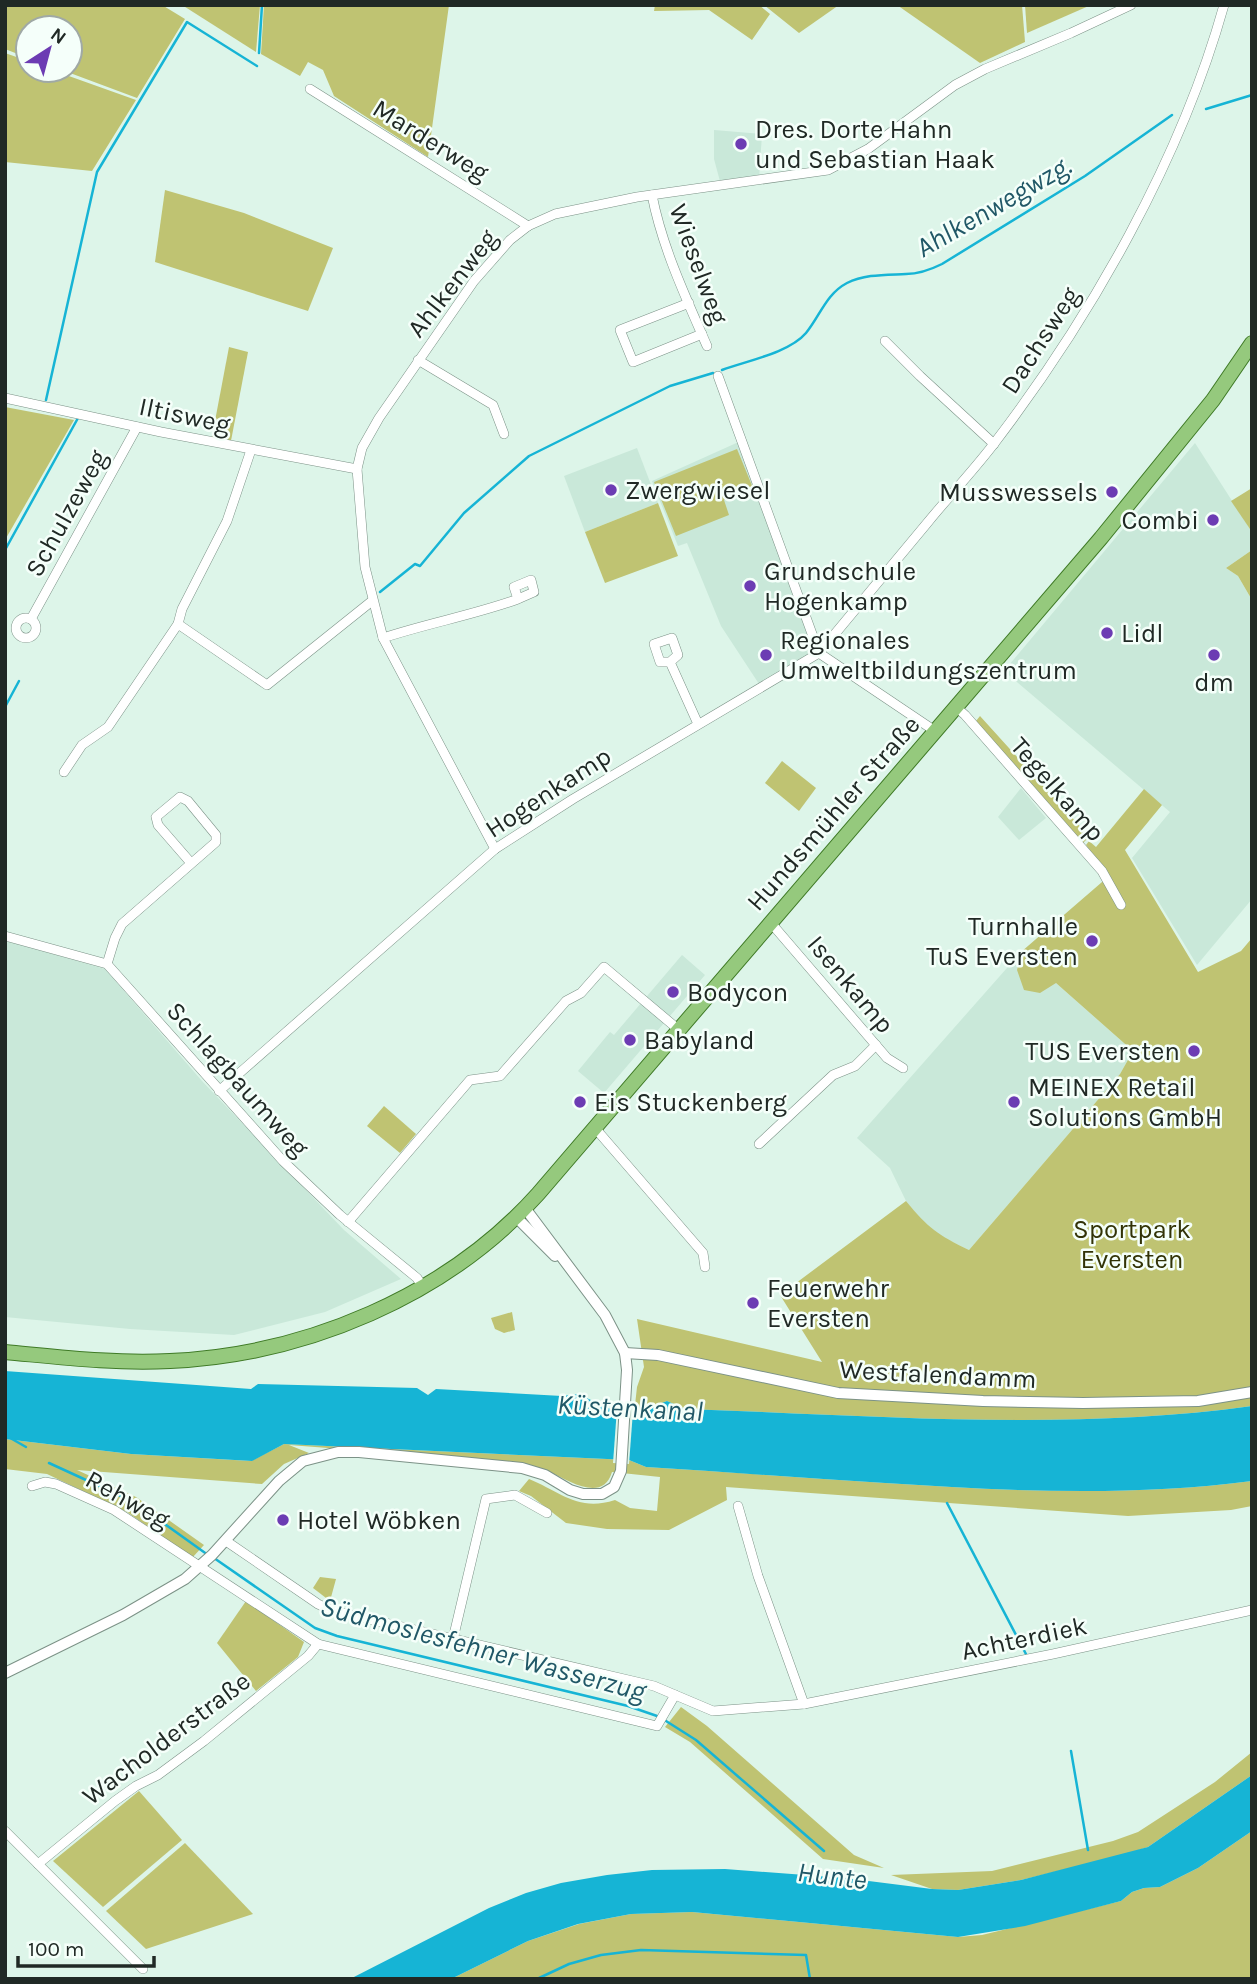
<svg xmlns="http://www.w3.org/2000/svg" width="1257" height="1984" font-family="Karla,sans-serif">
<rect width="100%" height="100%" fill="#ddf5e9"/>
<g fill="#c9e8d9">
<polygon points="714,130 762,134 759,180 721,185 714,159"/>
<polygon points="743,440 819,653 761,687 721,626 687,543 678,546 652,481"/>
<polygon points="1195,443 1252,532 1252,550 1226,568 1238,576 1252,600 1252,899 1197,965 1132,858 1170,812 1004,671"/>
<polygon points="637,448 658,503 585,532 564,476"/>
<polygon points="1021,788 1046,818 1019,840 998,817"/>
<polygon points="8,941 105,969 202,1081 344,1230 401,1279 325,1312 234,1335 130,1329 5,1317 5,948"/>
<polygon points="1021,952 1017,970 1056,983 1133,1051 1120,1074 969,1250 936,1234 924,1223 906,1201 890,1168 857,1138"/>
<polygon points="682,955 705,975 604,1093 578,1071 610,1032 614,1035"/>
</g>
<g fill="#bfc372">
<polygon points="5,5 162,5 185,19 137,98 62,70 70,70 70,28 28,28 28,58 5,49"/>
<polygon points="182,5 260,5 256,52"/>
<polygon points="264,5 449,5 428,157 334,96 323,70 308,62 300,76 261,54"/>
<polygon points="655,5 759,5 770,14 752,40 709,10 654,11"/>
<polygon points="764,5 839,5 799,33"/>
<polygon points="897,5 1022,5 1025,42 980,63"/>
<polygon points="1025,5 1091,5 1027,33"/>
<polygon points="5,53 28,61 28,70 52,70 136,100 92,171 5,162"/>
<polygon points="165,190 244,213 333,248 308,311 155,262"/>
<polygon points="229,347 248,352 230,446 211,442"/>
<polygon points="5,407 74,420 5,540"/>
<polygon points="737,449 753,488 724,500 729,515 676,536 654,482"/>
<polygon points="1252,488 1252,532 1231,501"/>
<polygon points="658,503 678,556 605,583 585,532"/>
<polygon points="1252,550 1252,600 1238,576 1226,568"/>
<polygon points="980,716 1086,833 1084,835 1087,839 1083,843 976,721"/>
<polygon points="782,761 816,788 799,811 765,783"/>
<path d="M 1144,789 L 1162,805 L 1125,850 L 1198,972 L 1241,951 L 1252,938 L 1252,1406 C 1064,1432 874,1415 685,1409 L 667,1401 L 634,1414 L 637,1387 L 644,1367 L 637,1319 L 822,1362 L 780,1295 L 906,1201 C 928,1228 938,1235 969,1250 L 1120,1074 L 1133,1051 L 1056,983 L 1040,993 L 1024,990 L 1017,970 L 1021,952 L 1109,876 L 1086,845 L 1089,841 L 1096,847 Z"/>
<polygon points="384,1106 416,1134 400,1153 367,1126"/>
<polygon points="512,1312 515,1330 504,1333 495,1329 491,1318"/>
<path d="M 5,1439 L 131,1454 L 251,1461 L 284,1444 L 629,1460 L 646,1467 C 726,1472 806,1478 885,1483 C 1008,1491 1129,1497 1252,1481 L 1252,1506 L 1231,1510 L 1128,1516 L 726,1487 L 727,1500 L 669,1530 L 607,1529 L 566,1523 L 531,1496 L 519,1491 L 529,1479 C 561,1492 578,1512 615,1500 L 630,1508 L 657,1511 L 660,1477 L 612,1472 C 603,1503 569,1481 550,1472 C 542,1468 532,1466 523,1463 L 289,1445 L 309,1453 L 284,1464 L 262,1484 L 77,1470 L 136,1497 L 204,1545 L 192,1558 L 127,1512 L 47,1474 L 5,1469 Z"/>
<polygon points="320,1577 336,1579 330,1601 313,1588"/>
<polygon points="246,1601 304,1642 298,1657 256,1691 217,1643"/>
<polygon points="681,1707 707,1726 854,1855 884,1868 823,1859 690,1742 665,1727"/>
<polygon points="1252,1752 1252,1775 1148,1847 1120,1856 1021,1880 958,1890 932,1889 891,1875 992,1871 1113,1841 1138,1832 1215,1782"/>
<polygon points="139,1791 182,1840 103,1907 53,1861"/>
<polygon points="1252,1831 1252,1979 451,1979 528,1941 579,1924 631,1914 692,1912 958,1937 982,1935 1121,1901 1132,1892 1144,1888 1160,1887 1198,1868"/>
<polygon points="185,1843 253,1914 146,1949 106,1911"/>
</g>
<g fill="#16b4d5">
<path d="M 5,1371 L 251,1389 L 258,1384 L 417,1388 L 428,1395 L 436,1389 L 562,1396 L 578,1394 L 617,1412 L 634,1414 L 667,1401 L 685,1409 C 874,1415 1064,1432 1252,1406 L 1252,1481 C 1129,1497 1008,1491 885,1483 C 805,1478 726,1472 646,1467 L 629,1460 L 284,1444 L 252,1461 L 131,1454 L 5,1439 Z"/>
<polygon points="1252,1775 1252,1831 1198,1868 1160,1887 1144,1888 1132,1892 1121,1901 1025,1926 958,1937 692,1912 631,1914 578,1924 528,1941 451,1979 350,1979 489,1908 526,1893 561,1883 607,1875 652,1870 725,1869 845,1878 932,1889 958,1890 1021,1880 1148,1847"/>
</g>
<polygon fill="#ddf5e9" points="617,1408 633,1411 629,1464 613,1463"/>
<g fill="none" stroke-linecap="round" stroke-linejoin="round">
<g stroke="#16b4d5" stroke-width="2.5">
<polyline points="259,53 262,5"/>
<polyline points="1206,109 1252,95"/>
<path d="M 722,370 C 746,361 789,353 806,333 C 820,316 826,294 847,283 C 865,274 886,275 906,274 C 919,274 930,270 942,264 L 1085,176 L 1172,115"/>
<polyline points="46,400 97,172 187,22 257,66"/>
<polyline points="5,550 78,418"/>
<polyline points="380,592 415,564 420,566 464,513 529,456 670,386 713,373"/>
<polyline points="5,707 19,681"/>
<polyline points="5,1435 26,1447"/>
<polyline points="49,1463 134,1502 208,1555"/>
<polyline points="947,1503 1027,1656"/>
<polyline points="214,1558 315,1628 337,1636 628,1706 657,1716"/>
<polyline points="666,1721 696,1740 824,1851"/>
<polyline points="1071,1751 1088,1850"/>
<polyline points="537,1979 569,1964 601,1955 641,1950 806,1955 810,1979"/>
</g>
<g stroke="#7c9287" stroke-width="10">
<g id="minor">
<polyline points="310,89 528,226"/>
<path d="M 652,195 C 662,247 686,298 707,346"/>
<polyline points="689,303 620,330 633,362 702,334"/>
<polyline points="885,341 920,376 994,444"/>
<polyline points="418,360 493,405 504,434"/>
<polyline points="718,376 819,653"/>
<polyline points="5,398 161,432 357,469"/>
<circle cx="26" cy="628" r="10"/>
<polyline points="31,619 137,427"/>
<polyline points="178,624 267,685 372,601"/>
<path d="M 383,638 C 428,623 474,615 518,599 L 514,587 L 531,580 L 534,592 L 518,599"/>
<path d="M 819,653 C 855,610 891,566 928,522 C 950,495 975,469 996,441 C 1092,315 1181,159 1224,5"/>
<polyline points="670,662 660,662 654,644 672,638 678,655 670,662 698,724"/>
<polyline points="956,707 965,715 1102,871 1121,905"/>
<polyline points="64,772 82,745 108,727 178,624 182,609 227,521 251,450"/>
<polyline points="495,849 383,638 365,567 357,469 362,448 379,418 474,281 510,240 528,226 555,214 637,197 828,170 868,149 955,85 985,69 1071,33 1131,5"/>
<polyline points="771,923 887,1058 903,1068"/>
<polyline points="5,936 107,964 283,1161 340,1215 417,1278 422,1286"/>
<polyline points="107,964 115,938 122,924 216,842 216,835 188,801 180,797 156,817 158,825 191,863"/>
<polyline points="219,1091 495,849 573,799 819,653 935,731"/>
<polyline points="595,1128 703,1253 705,1267"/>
<polyline points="759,1144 833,1075 855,1066 876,1045"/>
<polyline points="348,1222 470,1080 500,1076 566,1001 581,993 604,967 679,1030"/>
<polyline points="32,1486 45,1482 56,1484 114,1510 318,1644 657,1726 675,1695"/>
<polyline points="738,1506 758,1576 804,1704"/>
<polyline points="226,1541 318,1604 330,1610 654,1686 713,1711 804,1704 1053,1654 1252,1610"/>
<polyline points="453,1639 486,1499 515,1495 547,1513"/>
<polyline points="5,1831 143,1969"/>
<polyline points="38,1864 115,1801 136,1786 158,1775 204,1741 308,1656 318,1644"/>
</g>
</g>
<g stroke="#7c9287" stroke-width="12">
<g id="tertiary">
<polyline points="516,1217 555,1256"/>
<polyline points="625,1353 658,1355 838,1393 983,1401 1083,1403 1198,1401 1252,1392"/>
<polyline points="5,1673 123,1615 185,1579 212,1555 279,1481 303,1461 338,1452 359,1452 522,1468 545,1475 570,1490 583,1494 602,1494 614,1487 621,1471 627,1370 625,1353 605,1315 525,1208"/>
</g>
</g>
<g stroke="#3f7a26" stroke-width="16">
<path id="primary" d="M 5,1352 C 59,1357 115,1364 170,1361 C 305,1355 447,1296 538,1194 L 1101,538 L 1213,400 L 1252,343"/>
</g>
<use href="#minor" stroke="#fff" stroke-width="9"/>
<use href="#tertiary" stroke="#fff" stroke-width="10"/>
<use href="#primary" stroke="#95c97d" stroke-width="14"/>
</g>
<g fill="#6c3cb3" stroke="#f5fffa" stroke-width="2.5">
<circle cx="741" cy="144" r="7"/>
<circle cx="611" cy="490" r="7"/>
<circle cx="1112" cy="492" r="7"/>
<circle cx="1213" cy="520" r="7"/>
<circle cx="750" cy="586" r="7"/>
<circle cx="1107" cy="633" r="7"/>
<circle cx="766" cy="655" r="7"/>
<circle cx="1214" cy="655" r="7"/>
<circle cx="1092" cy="941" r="7"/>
<circle cx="673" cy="992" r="7"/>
<circle cx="630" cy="1040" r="7"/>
<circle cx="1194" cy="1051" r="7"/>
<circle cx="580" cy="1102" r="7"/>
<circle cx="1014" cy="1102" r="7"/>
<circle cx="753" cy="1303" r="7"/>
<circle cx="283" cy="1520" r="7"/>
</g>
<g text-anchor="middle" stroke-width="5" stroke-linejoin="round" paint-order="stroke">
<g font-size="26" fill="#202925" stroke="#f5fffa" text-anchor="start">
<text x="755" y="138">Dres. Dorte Hahn<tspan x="755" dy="30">und Sebastian Haak</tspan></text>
<text x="625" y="499">Zwergwiesel</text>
<text x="1098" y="501" text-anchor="end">Musswessels</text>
<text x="1199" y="529" text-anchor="end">Combi</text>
<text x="764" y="580">Grundschule<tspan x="764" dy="30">Hogenkamp</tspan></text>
<text x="1121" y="642">Lidl</text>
<text x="780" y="649">Regionales<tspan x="780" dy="30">Umweltbildungszentrum</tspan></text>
<text x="1214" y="691" text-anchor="middle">dm</text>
<text x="1078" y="935" text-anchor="end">Turnhalle<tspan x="1078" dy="30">TuS Eversten</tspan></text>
<text x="687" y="1001">Bodycon</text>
<text x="644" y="1049">Babyland</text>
<text x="1180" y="1060" text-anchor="end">TUS Eversten</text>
<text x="1028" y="1096">MEINEX Retail<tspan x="1028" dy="30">Solutions GmbH</tspan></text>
<text x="594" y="1111">Eis Stuckenberg</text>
<text x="767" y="1297">Feuerwehr<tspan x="767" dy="30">Eversten</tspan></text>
<text x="297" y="1529">Hotel Wöbken</text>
</g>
<g font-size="26" fill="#202925" stroke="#f5fffa">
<text transform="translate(431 140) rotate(32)" y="9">Marderweg</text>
<text transform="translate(699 264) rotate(70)" y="9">Wieselweg</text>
<text transform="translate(452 283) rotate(-52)" y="9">Ahlkenweg</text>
<text transform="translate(1040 340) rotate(-57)" y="9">Dachsweg</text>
<text transform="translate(185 415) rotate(12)" y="9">Iltisweg</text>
<text transform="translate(66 513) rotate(-61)" y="9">Schulzeweg</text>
<text transform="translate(1058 789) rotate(49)" y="9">Tegelkamp</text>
<text transform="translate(548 792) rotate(-33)" y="9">Hogenkamp</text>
<text transform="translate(833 813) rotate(-49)" y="9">Hundsmühler Straße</text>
<text transform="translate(851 984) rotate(50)" y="9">Isenkamp</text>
<text transform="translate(238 1079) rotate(48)" y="9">Schlagbaumweg</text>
<text transform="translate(938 1374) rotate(3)" y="9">Westfalendamm</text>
<text transform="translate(128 1499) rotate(29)" y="9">Rehweg</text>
<text transform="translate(1024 1638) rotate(-12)" y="9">Achterdiek</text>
<text transform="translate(166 1738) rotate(-37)" y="9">Wacholderstraße</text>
</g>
<g font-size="26" fill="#323307" stroke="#f5fffa">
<text x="1132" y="1238">Sportpark<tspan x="1132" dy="30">Eversten</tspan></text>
</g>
<g font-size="28" font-style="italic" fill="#215867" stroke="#f5fffa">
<text transform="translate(993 206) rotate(-30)" y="10">Ahlkenwegwzg.</text>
<text transform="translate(630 1407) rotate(3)" y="10">Küstenkanal</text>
<text transform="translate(483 1648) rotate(15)" y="10">Südmoslesfehner Wasserzug</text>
<text transform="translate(832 1875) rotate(7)" y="10">Hunte</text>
</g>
</g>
<rect width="1257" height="1984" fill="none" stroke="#202925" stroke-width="14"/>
<g transform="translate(49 49) rotate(36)"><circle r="33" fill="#f5fffa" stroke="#a0a9a5" stroke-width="2"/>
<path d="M0-5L12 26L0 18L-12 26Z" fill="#6c3cb3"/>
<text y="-10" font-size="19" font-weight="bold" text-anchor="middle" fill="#202925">N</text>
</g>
<path d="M18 1956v10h136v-10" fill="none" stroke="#202925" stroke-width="3.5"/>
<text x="28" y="1956" font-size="21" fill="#202925" stroke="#f5fffa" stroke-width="5" paint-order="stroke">100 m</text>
</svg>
